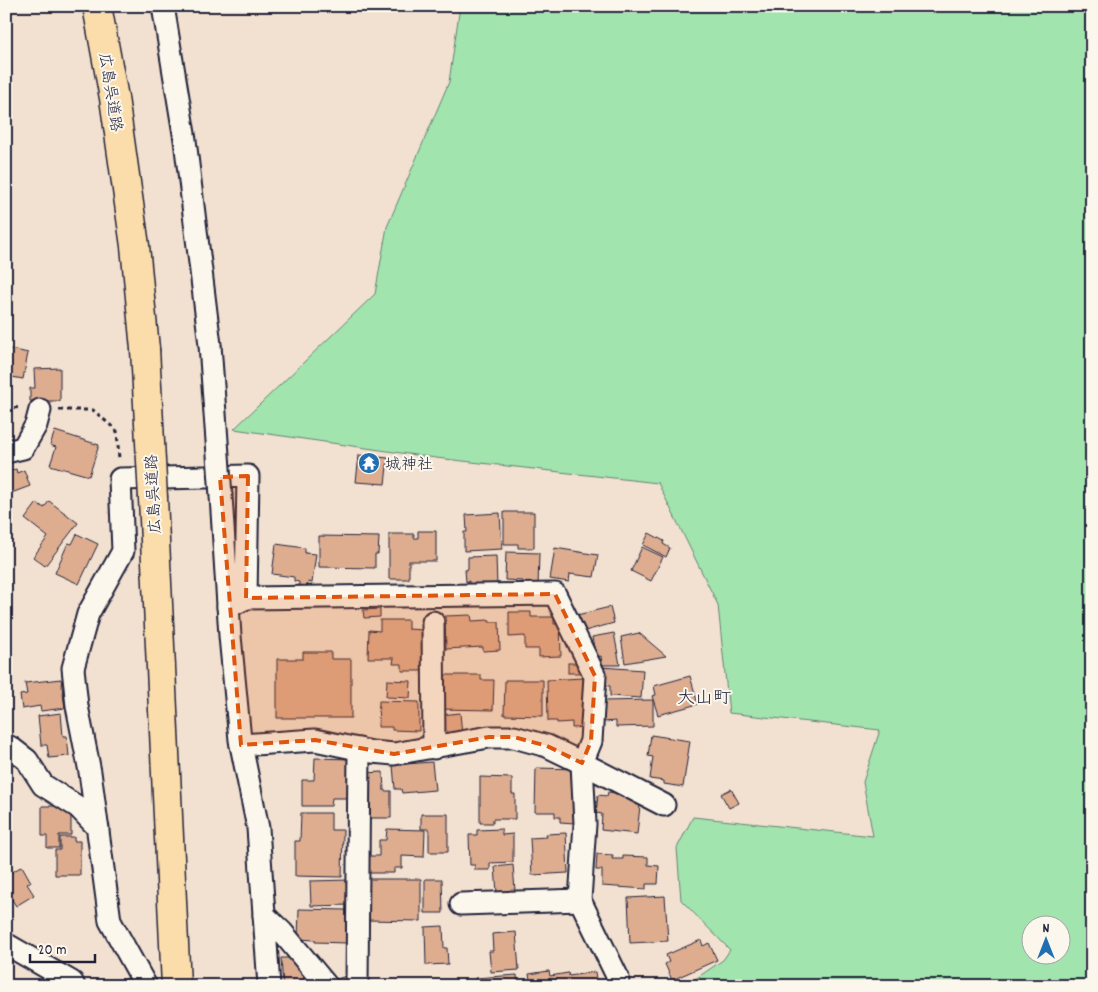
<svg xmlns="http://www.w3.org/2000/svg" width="1098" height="992" font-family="Dekko,'Klee One',sans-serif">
<rect width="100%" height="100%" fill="#f2e1d0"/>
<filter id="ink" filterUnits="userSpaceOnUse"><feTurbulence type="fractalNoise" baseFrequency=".02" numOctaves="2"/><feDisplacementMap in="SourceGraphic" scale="10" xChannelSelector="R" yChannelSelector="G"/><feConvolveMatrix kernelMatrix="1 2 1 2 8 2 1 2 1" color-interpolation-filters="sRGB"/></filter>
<g filter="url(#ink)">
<path fill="#a2e4ae" stroke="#628374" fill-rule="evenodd" d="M 460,6 L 1092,6 L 1092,986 L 685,986 L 723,960 L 730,950 L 681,900 L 677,848 L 693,817 L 873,836 L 863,782 L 880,730 L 729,713 L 718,605 L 658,483 L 436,458 L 234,429 L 375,294 L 387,227 L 449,82 ZM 1030,924 L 1060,924 L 1060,954 L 1030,954 Z"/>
<g fill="#dead90" stroke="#22223b">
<polygon points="6,348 28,353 23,379 6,376"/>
<polygon points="60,368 60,401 30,401 30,388 35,388 34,369"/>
<polygon points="55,431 99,445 89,476 50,465 56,447 50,445"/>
<polygon points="359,455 388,458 385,484 356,482"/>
<polygon points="16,469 17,473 24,470 30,486 6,495 6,472"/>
<polygon points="49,501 78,523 45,566 33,557 48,537 25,519 37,503 44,508"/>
<polygon points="504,512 534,512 534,548 518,548 518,544 504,544"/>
<polygon points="500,513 502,549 464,551 464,532 467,532 466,515"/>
<polygon points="418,531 436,531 436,561 409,561 409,579 389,579 389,534 414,534 414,538 418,538"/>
<polygon points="649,533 664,541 663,544 670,548 666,557 643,545"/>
<polygon points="77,534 98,544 79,584 55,573 68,543 72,544"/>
<polygon points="319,536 379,537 378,554 375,554 375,568 319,567"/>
<polygon points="276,544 305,548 305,553 316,554 312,583 308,582 307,587 299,586 299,582 294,581 294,577 272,574"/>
<polygon points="642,547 663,557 651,581 631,571"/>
<polygon points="555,548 598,555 594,577 570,574 569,582 550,579"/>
<polygon points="506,552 539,553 538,588 523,588 523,581 505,580"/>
<polygon points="496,556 497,586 469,587 469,581 466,582 465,570 468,569 468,557"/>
<polygon points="610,607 614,623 581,632 577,615"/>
<polygon points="380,609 380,617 364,618 363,610"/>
<polygon points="509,612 531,612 531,617 554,617 554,624 560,624 561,656 539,657 539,649 525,649 525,636 509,637"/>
<polygon points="471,615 472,621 489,620 489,622 499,622 500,650 483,651 483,647 446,649 445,616"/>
<polygon points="380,620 408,620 408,629 424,630 423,671 402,671 402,664 393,664 394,658 368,658 369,630 380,631"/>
<polygon points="614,633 620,665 602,665 601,656 596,657 592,637"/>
<polygon points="639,633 666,656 625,663 621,637"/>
<polygon points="303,652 331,652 331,659 351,659 351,718 277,718 277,659 303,659"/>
<polygon points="6,654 12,655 10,674 6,674"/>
<rect x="568" y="663" width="14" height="10"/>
<polygon points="601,667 643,670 641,698 610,696 610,686 600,685"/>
<polygon points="437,675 481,675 481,680 494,680 493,710 437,709"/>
<polygon points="690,676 698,704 658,715 652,696 656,695 654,686"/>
<polygon points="583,678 585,727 572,728 572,722 557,723 557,721 548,721 547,680"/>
<polygon points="61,679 65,708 41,711 40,706 22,709 20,695 27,694 25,683"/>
<polygon points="387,680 411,681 410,698 386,697"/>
<polygon points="505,680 543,680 543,716 504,715"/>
<polygon points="653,700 653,726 616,727 616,721 603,722 602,701"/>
<polygon points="379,701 419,702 419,731 392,730 392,727 378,727"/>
<polygon points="61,713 63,736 67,736 69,756 49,758 47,745 41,745 38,716"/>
<polygon points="460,713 462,735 443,736 441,715"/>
<polygon points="651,735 690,741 683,787 664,784 664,781 650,779 653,757 648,756"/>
<polygon points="315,758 350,759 350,798 332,798 331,806 302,806 302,780 314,780"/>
<polygon points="432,762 435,790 402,793 401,789 395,789 393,765"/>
<polygon points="536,768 577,769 575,823 560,822 560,817 555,817 555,812 535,812"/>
<polygon points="383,772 384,791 391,791 391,818 366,818 365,773"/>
<polygon points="480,777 512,778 512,794 515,794 515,819 493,819 493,823 480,823"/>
<polygon points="731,789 739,803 729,808 721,794"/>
<polygon points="608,792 641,796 637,834 601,830 602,814 596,813 598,795 607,796"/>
<polygon points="42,806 71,806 71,835 59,835 59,848 47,848 47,836 42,836"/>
<polygon points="301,813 331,813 331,830 343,830 342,877 295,876 295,841 300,841"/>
<polygon points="421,814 448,814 448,852 429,852 429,829 421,829"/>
<polygon points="6,824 10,843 6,843"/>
<polygon points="387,829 425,830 424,857 402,856 402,868 394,868 394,873 366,873 367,856 379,856 379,840 386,840"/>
<polygon points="502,829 502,835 513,834 513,862 490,863 490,870 475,870 475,865 470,865 469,835 477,835 477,830"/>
<polygon points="566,833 568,873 532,875 530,838 547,837 546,834"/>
<polygon points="60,837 74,837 74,841 80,841 80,875 55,875 55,850 60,850"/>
<polygon points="597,854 613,855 612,859 623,859 623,856 648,857 648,865 659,866 658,884 646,884 646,889 602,886 602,870 596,870"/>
<polygon points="513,865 515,891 497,893 495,867"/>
<polygon points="22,866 31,882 27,884 34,895 16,906 6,890 6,876"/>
<polygon points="365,879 421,879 421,921 365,920"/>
<polygon points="425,879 442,879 443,913 425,913"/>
<polygon points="350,880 350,905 311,906 310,881"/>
<polygon points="665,896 668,941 630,943 628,898"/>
<polygon points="299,909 346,910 346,943 315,942 315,940 298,939"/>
<polygon points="443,926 444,948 447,948 448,964 426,965 425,927"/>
<polygon points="516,932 519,970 491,972 489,951 493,951 492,934"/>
<polygon points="701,940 703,946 709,943 717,960 672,980 665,964 669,962 666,955"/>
<polygon points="281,958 296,958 297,966 303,965 304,986 283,986"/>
<polygon points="6,960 9,960 6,975"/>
<polygon points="549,971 550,976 568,973 569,976 595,972 597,986 531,986 529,974"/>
<polygon points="517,975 518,986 476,986 475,978"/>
<polygon points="346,976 349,986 339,986 337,979"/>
<polygon points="130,977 134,986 111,986"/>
<polygon points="451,981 453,986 431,986"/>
</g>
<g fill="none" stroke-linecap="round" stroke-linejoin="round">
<g stroke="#22223b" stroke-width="25">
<g id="street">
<polyline points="163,6 185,140 210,345"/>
<polyline points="6,452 23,448 36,425 40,410"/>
<polyline points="221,496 230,636 240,740 258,828 269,986"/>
<polyline points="433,622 434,748"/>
<polyline points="241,745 315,740 372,752 394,754 489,737 514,737 547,746 582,763 591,741 595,676 555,594 246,598"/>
<polyline points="6,747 10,747 27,760 43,785 78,807 98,828"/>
<polyline points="582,763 585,824 580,900 618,978 617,986"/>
<polyline points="582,763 664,805"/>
<polyline points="461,904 580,900"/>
<polyline points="264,915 282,932 327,986"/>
<polyline points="6,944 72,982 74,986"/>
<polyline points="146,986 110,921 90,772 77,706 73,668 88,614 123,551 120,479 248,476 246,598 228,607"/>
<polyline points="357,986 359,749"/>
</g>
</g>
<g stroke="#22223b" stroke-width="31">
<g id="highway">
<polyline points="97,6 114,98 135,246 145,349"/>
<polyline points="153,498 176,986"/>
</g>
</g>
<g stroke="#22223b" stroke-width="3" stroke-dasharray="4 4" stroke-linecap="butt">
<polyline points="6,407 21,408"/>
<polyline points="59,410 93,410 117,431 119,459"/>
</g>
<use href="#street" stroke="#fbf7ec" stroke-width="21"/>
<use href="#highway" stroke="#fbddab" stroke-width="28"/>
<g stroke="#22223b" stroke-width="25" stroke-linecap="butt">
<polyline id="street-bridge" points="210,345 221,496"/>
</g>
<g stroke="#22223b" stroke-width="31" stroke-linecap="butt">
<polyline id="highway-bridge" points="145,349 153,498"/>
</g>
<use href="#street-bridge" stroke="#fbf7ec" stroke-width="21"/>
<use href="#highway-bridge" stroke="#fbddab" stroke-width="28"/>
</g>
</g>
<path fill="#de560e" fill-opacity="0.2" stroke="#de560e" stroke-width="4" stroke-dasharray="10 6" stroke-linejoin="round" d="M 248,476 L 246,598 L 555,594 L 595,676 L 591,741 L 582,763 L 547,746 L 514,737 L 489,737 L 394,754 L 315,740 L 241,745 L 220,477 Z"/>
<defs>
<g id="temple-disc" transform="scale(1.125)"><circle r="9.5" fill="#1f6fb2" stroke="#fbf7ec"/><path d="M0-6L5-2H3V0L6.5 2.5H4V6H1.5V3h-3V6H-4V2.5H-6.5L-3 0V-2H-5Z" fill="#fff"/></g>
</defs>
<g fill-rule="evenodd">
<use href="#temple-disc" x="369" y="463"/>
</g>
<g text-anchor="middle" stroke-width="4" stroke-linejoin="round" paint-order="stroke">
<g font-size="16" fill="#22223b" stroke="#fbf7ec">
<text transform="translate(112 92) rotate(81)" y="6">広島呉道路</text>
<text transform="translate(152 494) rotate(-93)" y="6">広島呉道路</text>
</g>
<g font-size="16" fill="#22223b" stroke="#fbf7ec" text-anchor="start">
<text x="385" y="469">城神社</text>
</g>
<g font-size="18" fill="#22223b" stroke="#fbf7ec">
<text x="704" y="703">大山町</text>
</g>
</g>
<rect width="1098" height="992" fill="none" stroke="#fbf7ec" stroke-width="25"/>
<rect x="12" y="12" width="1073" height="967" fill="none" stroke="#22223b" stroke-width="2" filter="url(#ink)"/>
<g transform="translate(1046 940)"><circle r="24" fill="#fbf7ec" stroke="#a4a2a5"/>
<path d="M0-4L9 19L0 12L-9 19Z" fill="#1f6fb2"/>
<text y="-8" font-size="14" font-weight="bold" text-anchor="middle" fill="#22223b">N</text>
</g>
<path d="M30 954v8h65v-8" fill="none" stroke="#22223b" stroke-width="2.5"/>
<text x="38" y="954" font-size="15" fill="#22223b" stroke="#fbf7ec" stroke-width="4" paint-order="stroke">20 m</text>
</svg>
